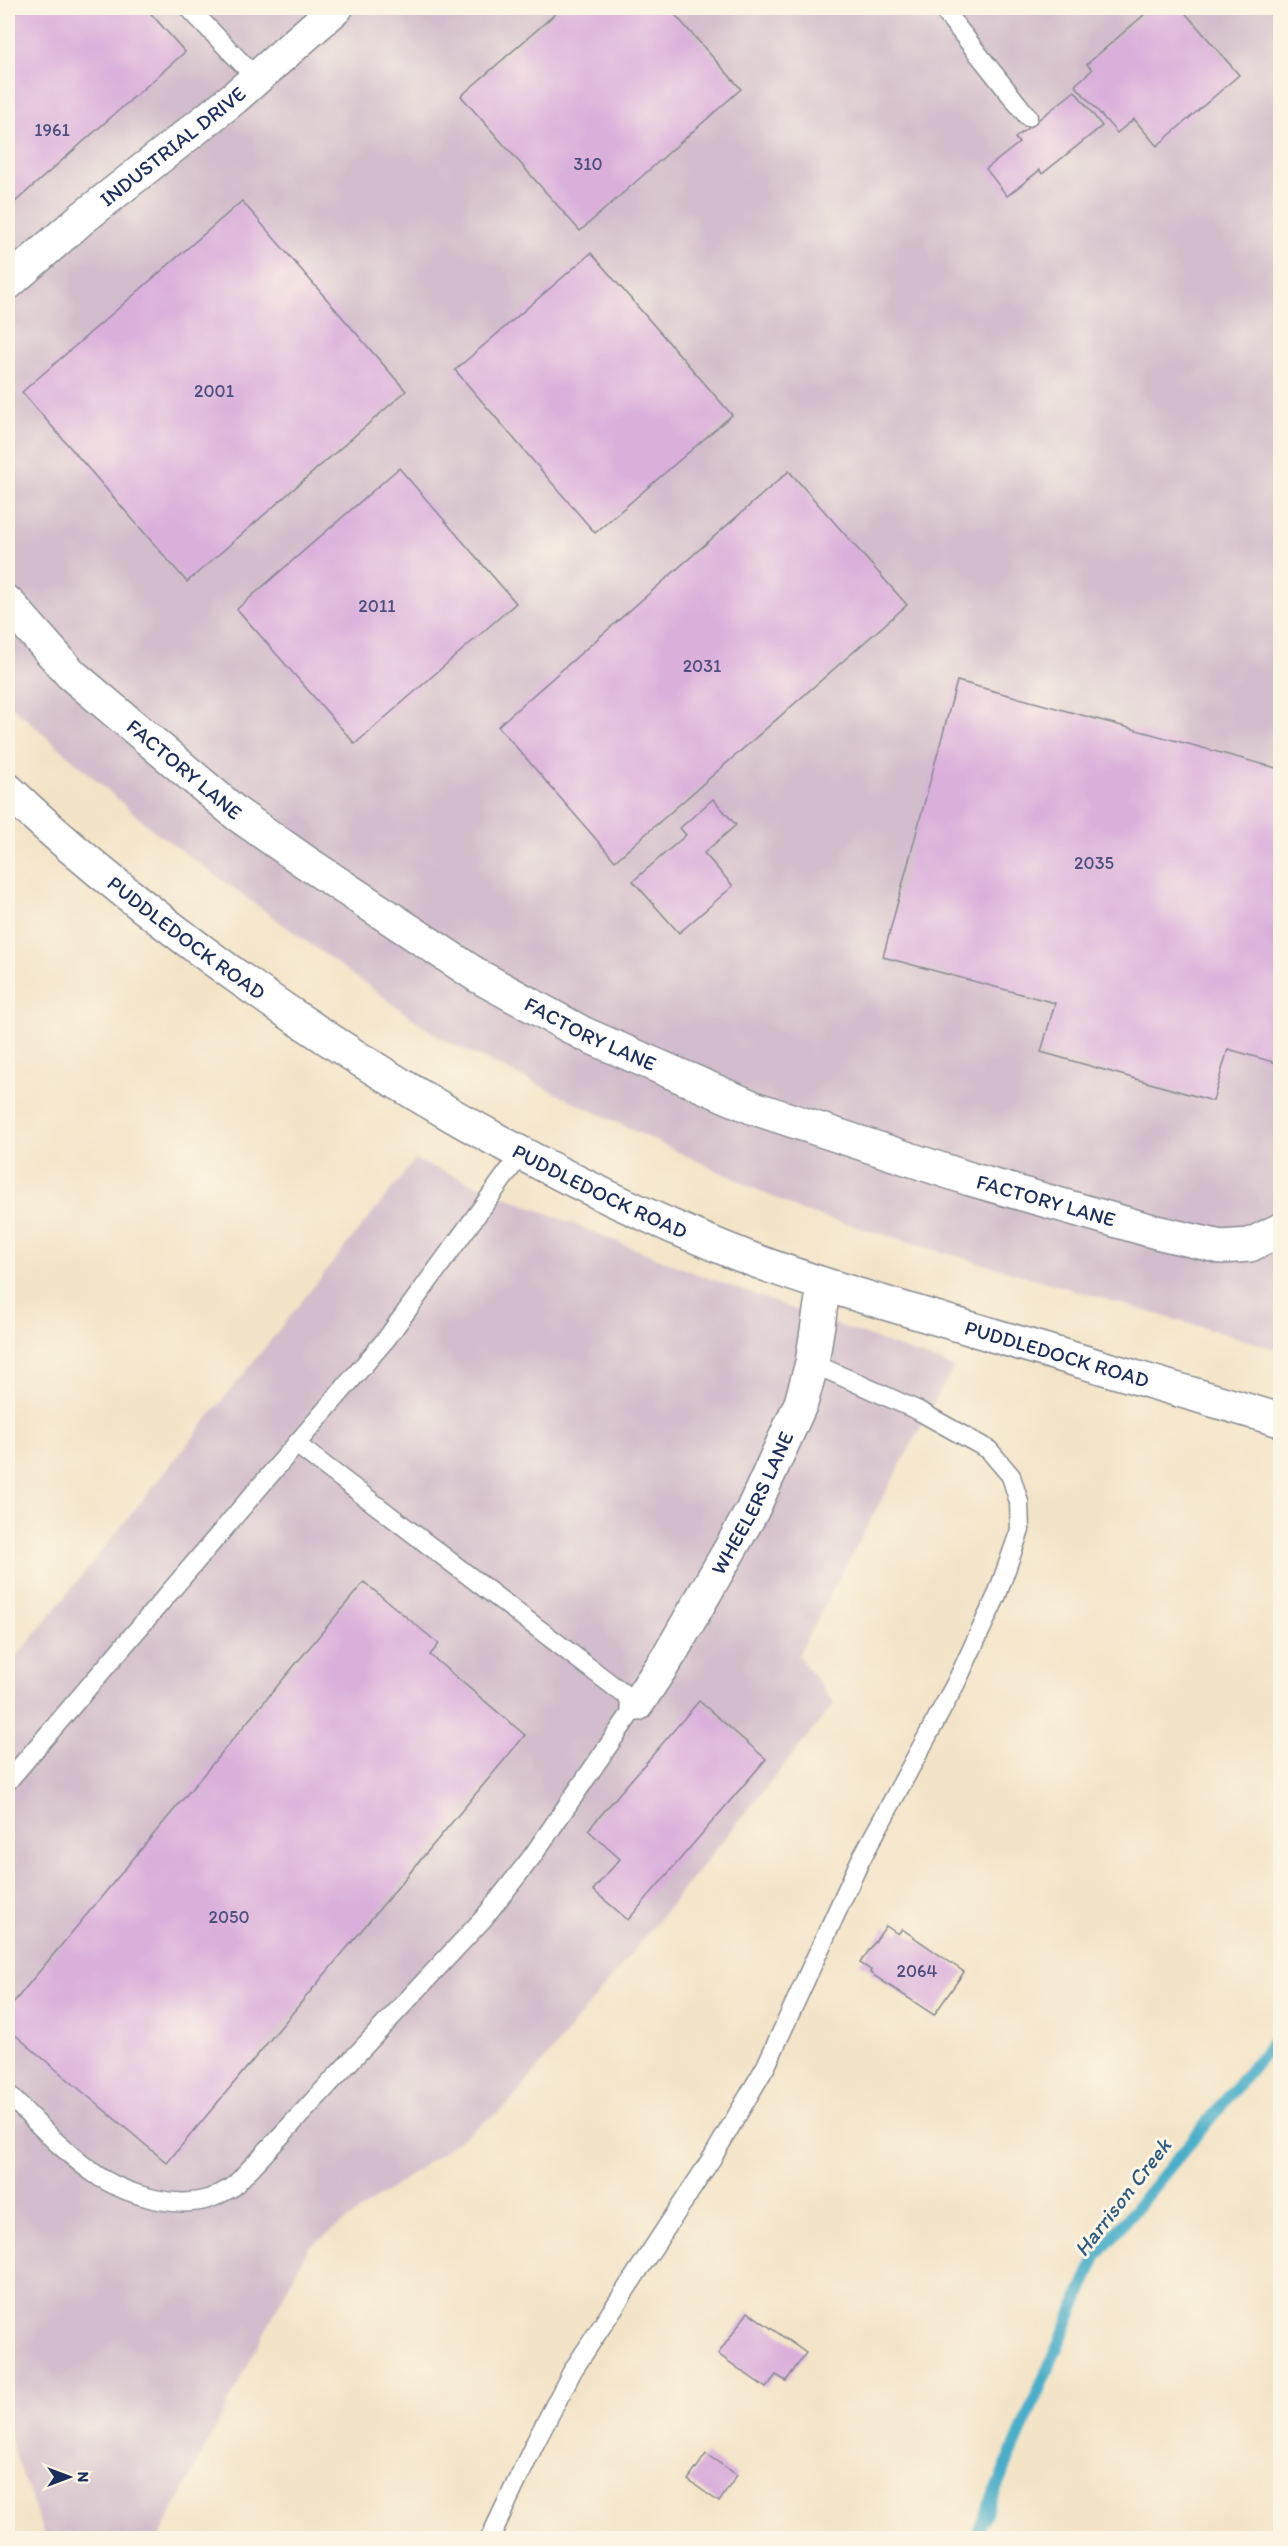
<svg xmlns="http://www.w3.org/2000/svg" width="1288" height="2546" font-family="Itim,sans-serif">
<rect width="100%" height="100%" fill="#fcf5e5"/>
<filter id="ink" filterUnits="userSpaceOnUse"><feTurbulence type="fractalNoise" baseFrequency=".0167" numOctaves="2"/><feDisplacementMap in="SourceGraphic" scale="12" xChannelSelector="R" yChannelSelector="G"/><feConvolveMatrix kernelMatrix="1 2 1 2 8 2 1 2 1" color-interpolation-filters="sRGB"/></filter>
<filter id="wash" filterUnits="userSpaceOnUse"><feTurbulence type="fractalNoise" baseFrequency=".008" numOctaves="4" result="noise"/><feDisplacementMap in="SourceGraphic" scale="24" xChannelSelector="R" yChannelSelector="G"/><feGaussianBlur stdDeviation="1.35" result="paint"/><feColorMatrix in="noise" values="0 0 0 0 0 0 0 0 0 0 0 0 0 0 0 0 0 1.4 0 .05"/><feComposite in="paint" operator="in"/></filter>
<g filter="url(#wash)">
<rect width="100%" height="100%" fill="#f3e4c7"/>
<g fill="#d1bdcb">
<polygon points="8,8 1280,8 1280,1350 802,1211 440,1038 153,830 8,703"/>
<polygon points="415,1160 695,1273 953,1367 798,1655 834,1704 508,2105 308,2248 159,2538 45,2538 8,2434 8,1668"/>
</g>
<g fill="none" stroke-linecap="round" stroke-linejoin="round">
<polyline stroke="#4aaec9" stroke-width="12" points="975,2538 1096,2257 1280,2034"/>
</g>
<g id="blocks">
<g fill="#dab0db">
<polygon points="8,8 146,8 185,52 8,208"/>
<polygon points="562,8 669,8 741,89 580,231 461,96"/>
<polygon points="1152,8 1181,8 1239,75 1157,146 1134,119 1117,133 1075,85 1092,70 1087,64"/>
<polygon points="1075,91 1102,126 1042,174 1040,170 1007,196 986,169 1019,143 1015,138"/>
<polygon points="242,201 406,391 187,582 22,392"/>
<polygon points="591,253 732,415 595,533 455,370"/>
<polygon points="399,468 516,603 355,744 237,609"/>
<polygon points="789,471 907,605 615,861 498,726"/>
<polygon points="957,681 1280,769 1280,1064 1228,1049 1213,1101 1041,1052 1055,1003 883,957"/>
<polygon points="713,799 736,825 704,853 733,886 679,933 633,881 686,835 680,828"/>
<polygon points="364,1582 439,1644 430,1655 525,1735 167,2163 8,2029 8,2009"/>
<polygon points="699,1701 766,1759 628,1920 593,1890 620,1859 588,1830"/>
<polygon points="886,1926 898,1934 902,1929 964,1972 934,2015 870,1973 871,1970 860,1963"/>
<polygon points="748,2312 806,2353 786,2381 776,2375 766,2388 718,2354"/>
<polygon points="706,2454 737,2475 719,2502 688,2480"/>
</g>
</g>
</g>
<g filter="url(#ink)">
<use href="#blocks" fill-opacity="0" stroke="#878a92" stroke-width="1.5"/>
<g fill="none" stroke-linecap="round" stroke-linejoin="round">
<g stroke="#878a92" stroke-width="21">
<g id="lane">
<polyline points="189,8 256,78"/>
<polyline points="942,8 1028,117"/>
<polyline points="8,1781 387,1338 521,1154"/>
<path d="M 8,2094 C 34,2120 69,2158 101,2178 C 130,2195 174,2209 208,2199 C 216,2197 225,2191 233,2187 L 483,1919 L 531,1858 L 637,1704 L 296,1444"/>
<polyline points="490,2538 536,2441 573,2370 712,2158 766,2066 860,1861 956,1683 997,1595 1020,1530 1019,1502 1011,1476 989,1450 919,1411 812,1363"/>
</g>
</g>
<g stroke="#878a92" stroke-width="36">
<g id="street">
<path id="s1" d="M 8,283 L 80,220 L 234,98 L 336,8"/>
<path id="s2" d="M 8,603 L 71,674 L 237,814 L 304,861 L 478,976 L 584,1034 L 754,1108 L 970,1179 L 1156,1232 L 1221,1247 L 1250,1245 L 1280,1230"/>
<path id="s3" d="M 637,1704 L 670,1654 L 752,1511 L 801,1403 L 812,1363 L 824,1285"/>
</g>
</g>
<g stroke="#878a92" stroke-width="36">
<g id="secondary">
<path id="s4" d="M 8,790 C 72,852 142,907 214,960 C 373,1076 545,1176 728,1250 C 804,1281 883,1302 962,1326 C 1068,1357 1174,1389 1280,1420"/>
</g>
</g>
<use href="#lane" stroke="#fff" stroke-width="18"/>
<use href="#street" stroke="#fff" stroke-width="33"/>
<use href="#secondary" stroke="#fff" stroke-width="33"/>
</g>
</g>
<g text-anchor="middle" stroke-width="6" stroke-linejoin="round" paint-order="stroke">
<g font-size="18" fill="#4b4f7d">
<text x="52" y="136">1961</text>
<text x="588" y="170">310</text>
<text x="214" y="397">2001</text>
<text x="377" y="612">2011</text>
<text x="702" y="672">2031</text>
<text x="1094" y="869">2035</text>
<text x="229" y="1923">2050</text>
<text x="917" y="1977">2064</text>
</g>
<g font-size="21" fill="#1b2f5e" stroke="#fcf5e5">
<text dy="7" stroke="none"><textPath href="#s1" startOffset="214">INDUSTRIAL DRIVE</textPath></text>
<text dy="7" stroke="none"><textPath href="#s2" startOffset="243">FACTORY LANE</textPath></text>
<text dy="7" stroke="none"><textPath href="#s4" startOffset="232">PUDDLEDOCK ROAD</textPath></text>
<text dy="7" stroke="none"><textPath href="#s2" startOffset="729">FACTORY LANE</textPath></text>
<text dy="7" stroke="none"><textPath href="#s4" startOffset="718">PUDDLEDOCK ROAD</textPath></text>
<text dy="7" stroke="none"><textPath href="#s2" startOffset="1215">FACTORY LANE</textPath></text>
<text dy="7" stroke="none"><textPath href="#s4" startOffset="1204">PUDDLEDOCK ROAD</textPath></text>
<text dy="7" stroke="none"><textPath href="#s3" startOffset="232">WHEELERS LANE</textPath></text>
</g>
<g font-size="22" font-style="italic" fill="#2b5b83" stroke="#fcf5e5">
<text transform="translate(1122 2197) rotate(-52)" y="8">Harrison Creek</text>
</g>
</g>
<rect width="1288" height="2546" fill="none" stroke="#fcf5e5" stroke-width="30"/>
<g transform="translate(69 2477) rotate(90)" stroke="#fcf5e5" stroke-width="4.5" paint-order="stroke">
<path d="M0-4.5L10 22L0 15L-10 22Z" fill="#1b2f5e"/>
<text y="-9" font-size="16" font-weight="bold" text-anchor="middle" fill="#1b2f5e">N</text>
</g>
</svg>
